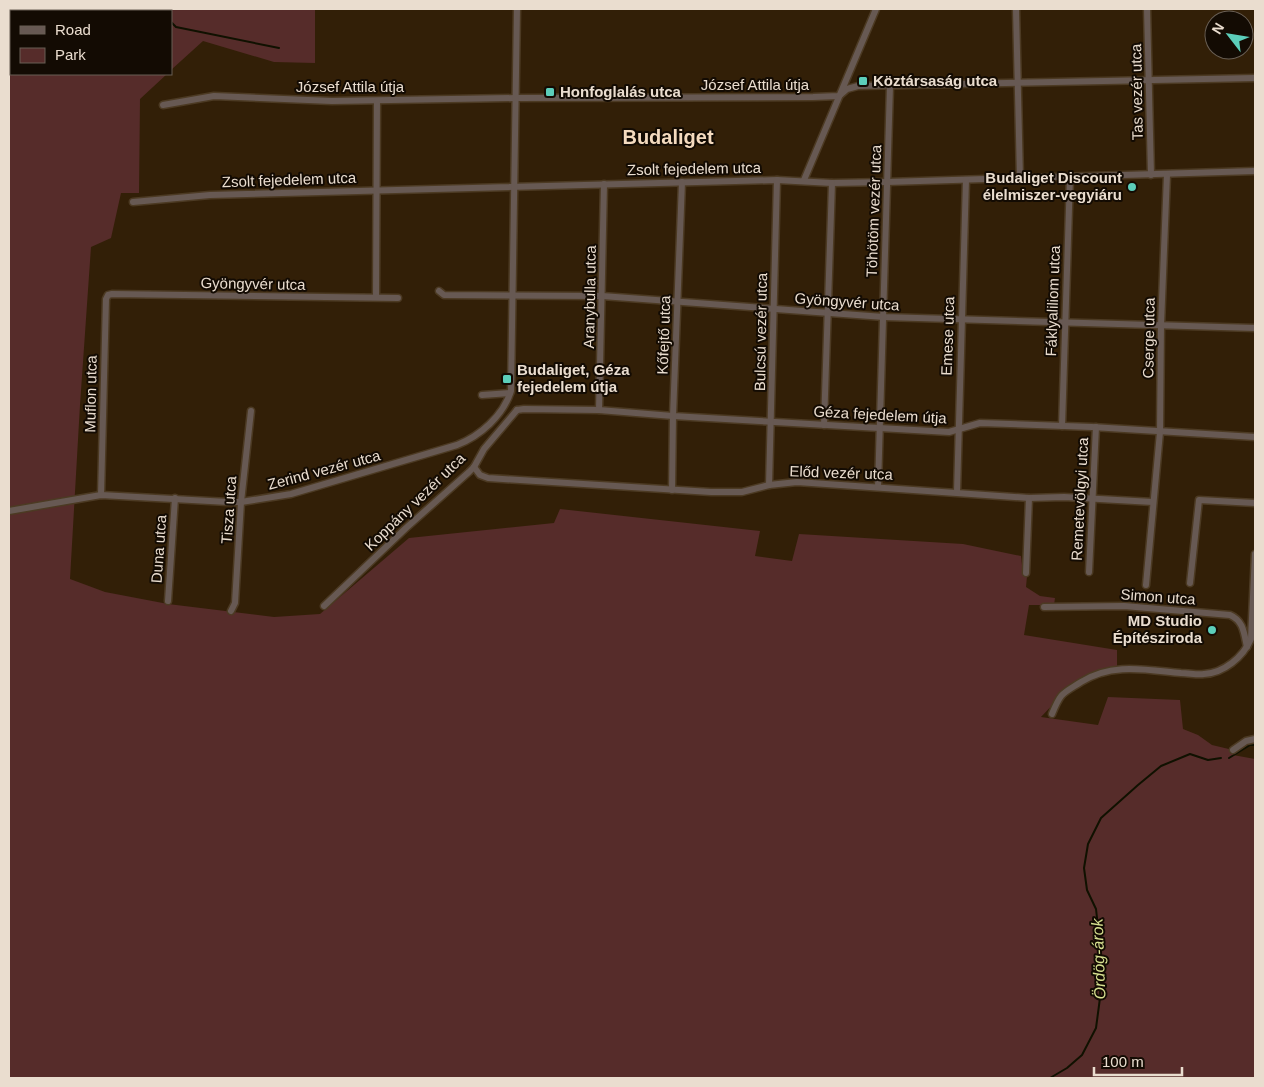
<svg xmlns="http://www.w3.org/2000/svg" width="1264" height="1087" font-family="Helvetica,sans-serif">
<rect width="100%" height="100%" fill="#321f07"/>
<path fill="#562c2a" d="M 9,9 L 279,9 L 315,10 L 315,63 L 274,62 L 203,41 L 171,70 L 171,11 L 11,11 L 11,74 L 167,74 L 140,99 L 139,193 L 121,193 L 111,238 L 91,247 L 80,405 L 70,579 L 105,592 L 168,604 L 274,617 L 320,614 L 409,538 L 554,523 L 560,509 L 760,531 L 755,556 L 792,561 L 799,534 L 963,544 L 1021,556 L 1023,574 L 1027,576 L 1026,587 L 1040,596 L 1055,598 L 1054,605 L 1029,605 L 1024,635 L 1117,650 L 1117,666 C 1087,675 1062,694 1041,717 L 1098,725 L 1108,697 L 1180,700 L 1183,729 L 1198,735 L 1212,745 L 1233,750 L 1233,755 L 1255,759 L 1255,1078 L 9,1078 Z"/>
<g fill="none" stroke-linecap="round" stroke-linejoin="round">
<g stroke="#101100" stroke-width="2">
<polyline points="160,9 162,11"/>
<polyline points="171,22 176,27 279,48"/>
<polyline points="1229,758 1250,745 1255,745"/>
<polyline points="1050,1078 1067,1068 1082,1055 1096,1028 1100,998 1101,953 1096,909 1087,890 1084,868 1088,844 1101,818 1138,785 1161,766 1190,754 1208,760 1221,758"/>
</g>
<g stroke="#4c3a23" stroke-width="9">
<g id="street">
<polyline points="1016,9 1020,179"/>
<polyline points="1147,9 1151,175"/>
<polyline points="163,105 214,96 332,101 516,98 813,97 839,96 847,89 858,86 1255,78"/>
<polyline points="804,180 876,9"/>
<polyline points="133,202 210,195 777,180 832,183 887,182 1255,171"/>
<polyline points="439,291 444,295 602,296 884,317 1255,328"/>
<polyline points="376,297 377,101"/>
<polyline points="482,395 510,393"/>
<polyline points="517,410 524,409 599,410 673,416 949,432 980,423 1092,427 1255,437"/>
<polyline points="599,410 604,184"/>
<polyline points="824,425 832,183"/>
<polyline points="1062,426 1070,177"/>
<polyline points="474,467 480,475 488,478 711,492 742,492 769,485 797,482 1029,498 1064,497 1153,502"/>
<polyline points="769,485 777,180"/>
<polyline points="878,487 890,86"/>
<polyline points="672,490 673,416 682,182"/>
<polyline points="957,492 966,180"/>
<polyline points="101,495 106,299 108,295 112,294 398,298"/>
<path d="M 9,511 L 101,495 L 228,502 L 241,502 L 291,494 L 457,445 C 480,436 503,416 511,391 L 517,9"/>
<polyline points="1089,572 1096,427"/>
<polyline points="1026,573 1029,498"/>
<polyline points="1190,583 1199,500 1255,503"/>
<polyline points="1146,585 1160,432 1161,325 1167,175"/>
<polyline points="168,601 175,498"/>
<polyline points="324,606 406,528 469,472 474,467 484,449 517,410"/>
<path d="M 1044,607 L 1124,606 L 1230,615 C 1244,621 1244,634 1247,647"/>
<polyline points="231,611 235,603 241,502 251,411"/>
<path d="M 1052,714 C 1061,692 1062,694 1081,682 C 1112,662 1147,670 1181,673 C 1189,673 1197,675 1204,674 C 1224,673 1243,657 1251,639 L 1255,554"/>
<polyline points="1233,750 1246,741 1255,739"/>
</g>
</g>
<use href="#street" stroke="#675953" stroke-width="6"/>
</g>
<g fill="#5cceba" stroke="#130b03" stroke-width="2">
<rect x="858" y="76" width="10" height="10" rx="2.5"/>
<rect x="545" y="87" width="10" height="10" rx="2.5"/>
<circle cx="1132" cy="187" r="5"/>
<rect x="502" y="374" width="10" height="10" rx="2.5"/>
<circle cx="1212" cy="630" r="5"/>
</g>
<g text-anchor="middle" stroke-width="4" stroke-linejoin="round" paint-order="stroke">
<g font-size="15" font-weight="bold" fill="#eaddcf" stroke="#130b03" text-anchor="start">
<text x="873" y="86">Köztársaság utca</text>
<text x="560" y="97">Honfoglalás utca</text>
<text x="1122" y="183" text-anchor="end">Budaliget Discount<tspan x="1122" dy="17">élelmiszer-vegyiáru</tspan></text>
<text x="517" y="375">Budaliget, Géza<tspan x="517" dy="17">fejedelem útja</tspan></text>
<text x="1202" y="626" text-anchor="end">MD Studio<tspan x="1202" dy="17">Építésziroda</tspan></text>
</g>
<g font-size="15" fill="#eaddcf" stroke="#130b03">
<text x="755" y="90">József Attila útja</text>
<text x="350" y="92">József Attila útja</text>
<text transform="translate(1137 92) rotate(-91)" y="5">Tas vezér utca</text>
<text transform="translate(694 169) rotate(-1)" y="5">Zsolt fejedelem utca</text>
<text transform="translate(289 180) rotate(-2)" y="5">Zsolt fejedelem utca</text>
<text transform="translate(874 211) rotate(-88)" y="5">Töhötöm vezér utca</text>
<text transform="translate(253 284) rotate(1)" y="5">Gyöngyvér utca</text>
<text transform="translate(590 297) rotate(-89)" y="5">Aranybulla utca</text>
<text transform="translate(1053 301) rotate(-88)" y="5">Fáklyaliliom utca</text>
<text transform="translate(847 302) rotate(4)" y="5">Gyöngyvér utca</text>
<text transform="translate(761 332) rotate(-89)" y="5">Bulcsú vezér utca</text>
<text transform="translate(664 335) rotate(-88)" y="5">Kőfejtő utca</text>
<text transform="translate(948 336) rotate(-88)" y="5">Emese utca</text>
<text transform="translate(1149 338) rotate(-89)" y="5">Cserge utca</text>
<text transform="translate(91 394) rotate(-89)" y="5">Muflon utca</text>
<text transform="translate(880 415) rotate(3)" y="5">Géza fejedelem útja</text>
<text transform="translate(324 470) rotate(-15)" y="5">Zerind vezér utca</text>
<text transform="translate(841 473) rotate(2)" y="5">Előd vezér utca</text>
<text transform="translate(1080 499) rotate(-87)" y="5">Remetevölgyi utca</text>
<text transform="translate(415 502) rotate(-44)" y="5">Koppány vezér utca</text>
<text transform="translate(229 510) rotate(-86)" y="5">Tisza utca</text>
<text transform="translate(159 549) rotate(-86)" y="5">Duna utca</text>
<text transform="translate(1158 597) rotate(4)" y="5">Simon utca</text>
</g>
<g font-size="16" font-style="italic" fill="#d8e190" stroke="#130b03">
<text transform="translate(1098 959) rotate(-92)" y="6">Ördög-árok</text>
</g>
<g font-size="20" font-weight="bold" fill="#f4dabe" stroke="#130b03">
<text x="668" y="144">Budaliget</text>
</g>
</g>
<rect width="1264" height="1087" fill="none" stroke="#eaddcf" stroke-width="20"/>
<rect x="10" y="10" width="162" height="65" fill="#130b03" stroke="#695f55"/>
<rect x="20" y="26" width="25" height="8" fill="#675953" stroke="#695f55"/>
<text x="55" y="35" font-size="15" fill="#eaddcf">Road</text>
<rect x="20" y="48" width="25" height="15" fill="#562c2a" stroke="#695f55"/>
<text x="55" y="60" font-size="15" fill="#eaddcf">Park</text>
<g transform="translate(1229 35) rotate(301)"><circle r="24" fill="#130b03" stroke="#695f55"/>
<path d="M0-4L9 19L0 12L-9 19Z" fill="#5cceba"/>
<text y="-8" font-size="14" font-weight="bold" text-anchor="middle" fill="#eaddcf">N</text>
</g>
<path d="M1094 1067v8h88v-8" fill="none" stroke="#eaddcf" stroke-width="2.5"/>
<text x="1102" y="1067" font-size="15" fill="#eaddcf" stroke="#130b03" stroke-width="4" paint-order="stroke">100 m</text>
</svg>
